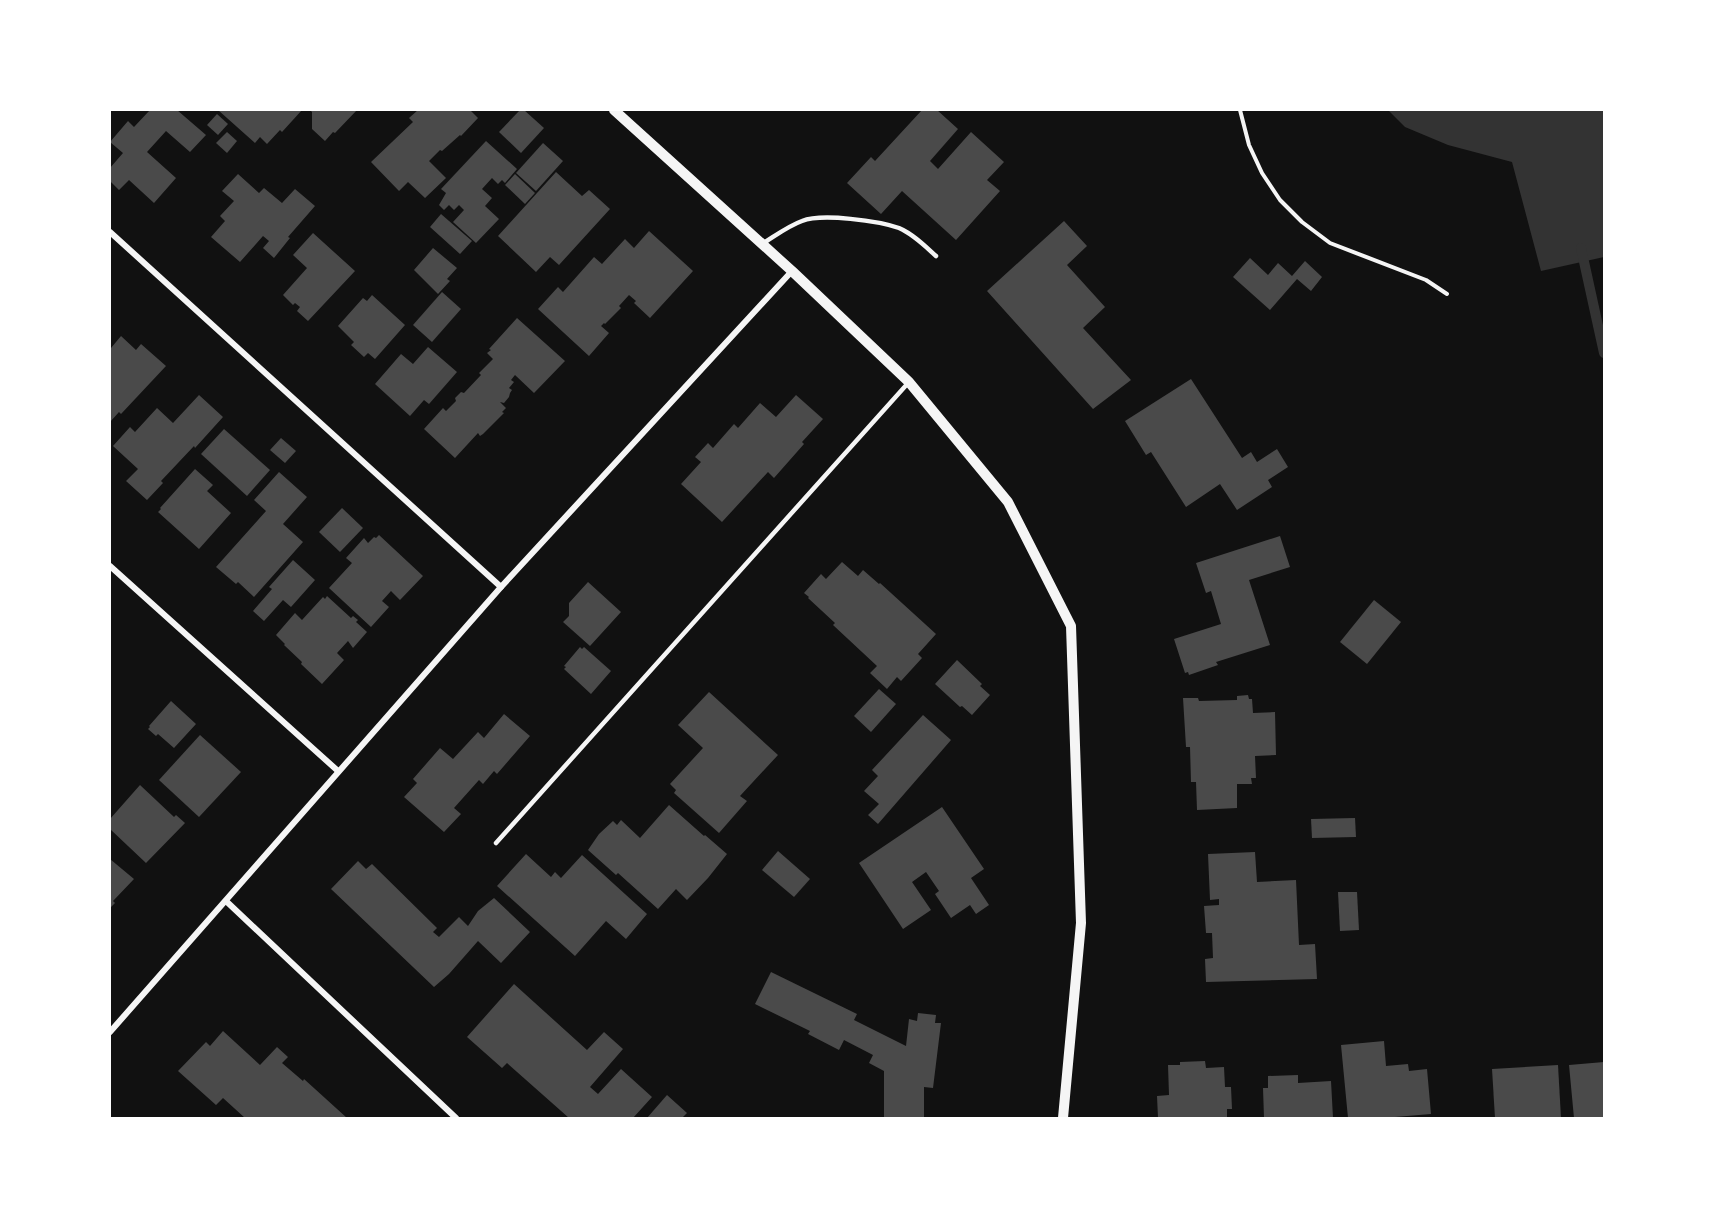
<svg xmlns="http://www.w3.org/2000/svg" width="1714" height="1228" font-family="'PT Sans',sans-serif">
<rect width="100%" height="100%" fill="#111"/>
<polygon fill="#333" points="1388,110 1604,110 1604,257 1541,271 1512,162 1448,145 1405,127"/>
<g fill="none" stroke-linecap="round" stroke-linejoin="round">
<polyline stroke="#333" stroke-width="10" points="1581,248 1604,353"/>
</g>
<g fill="#4a4a4a">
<polygon points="150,110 177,110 206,135 190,152 166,131 147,152 176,178 154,203 129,180 119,190 110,181 110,168 123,153 110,142 128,121 134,127"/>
<polygon points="218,110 302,110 282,132 280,130 267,144 260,137 255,143"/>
<polygon points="310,110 357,110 335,133 333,132 325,141 312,129 312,112"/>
<polygon points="418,110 470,110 478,118 461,136 460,135 442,151 440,150 429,161 446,178 425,198 408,182 399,191 371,162 413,122 409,118"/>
<polygon points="520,110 524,110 544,128 521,153 499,132"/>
<polygon points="922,110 937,110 958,129 930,161 938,169 971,132 1004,162 987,180 1000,191 956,240 902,191 881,214 847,183 871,157 875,161"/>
<polygon points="217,114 228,124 218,135 207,125"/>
<polygon points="227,132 237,141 227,153 216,143"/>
<polygon points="486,141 517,169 505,183 502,180 498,184 492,178 482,189 492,198 485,206 499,219 476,243 453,222 464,210 459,205 454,210 449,205 444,210 439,205 446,193 441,189"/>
<polygon points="543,143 563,161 536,191 516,173"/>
<polygon points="556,172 582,196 589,190 610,209 559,265 550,257 536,272 498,236"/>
<polygon points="238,174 259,193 264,188 282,203 295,189 315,206 288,237 290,238 274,258 263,248 269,241 263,236 240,262 211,237 225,221 220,216 234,201 222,191"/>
<polygon points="515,174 535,193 525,204 505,185"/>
<polygon points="441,214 472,241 460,254 430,227"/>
<polygon points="1064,221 1087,246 1067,265 1105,307 1083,328 1131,380 1093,409 987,291"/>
<polygon points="649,231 693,271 650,318 634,303 636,301 629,295 619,306 621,308 605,324 604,323 601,326 609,333 589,356 538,309 558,287 563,292 594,257 602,264 625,239 634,248"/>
<polygon points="313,233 355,271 308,321 297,311 300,307 295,303 293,305 283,295 307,268 293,255"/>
<polygon points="433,248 457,268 447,279 450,281 438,294 414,270"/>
<polygon points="1250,258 1268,275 1278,263 1292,276 1305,261 1322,277 1311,291 1297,279 1270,310 1233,277"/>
<polygon points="442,292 461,309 432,342 413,325"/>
<polygon points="372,295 405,325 375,359 368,353 364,357 351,345 354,342 338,326 363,298 367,301"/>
<polygon points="517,318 565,361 534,393 515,375 511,380 514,382 509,388 512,390 510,393 509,397 504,403 500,402 506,408 502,412 504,413 483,434 480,436 478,433 455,458 424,429 443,408 446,411 456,401 455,398 461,392 464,393 481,375 479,373 493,359 487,353 491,350 489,349"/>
<polygon points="121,336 136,350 141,344 166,366 121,414 119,412 110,422 110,346 111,348"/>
<polygon points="428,347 457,372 429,404 424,400 410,416 375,384 401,354 413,364"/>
<polygon points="1191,379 1242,458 1251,452 1257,462 1277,449 1288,467 1268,480 1272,487 1237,510 1220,484 1186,507 1151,452 1146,455 1125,421"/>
<polygon points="199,395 223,417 195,448 194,446 161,481 163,483 147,500 126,481 138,469 113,446 130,427 135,432 157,408 173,423"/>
<polygon points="796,395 823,419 802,442 804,444 774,478 768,472 722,522 681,484 701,462 695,457 708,443 713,448 734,424 738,428 760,403 776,417"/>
<polygon points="224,429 270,470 247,496 201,454"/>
<polygon points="281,438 296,451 285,463 270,450"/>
<polygon points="195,469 213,485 207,491 231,513 199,549 158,512 161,509 160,508"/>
<polygon points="279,472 307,497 283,524 303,542 254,597 238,582 236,584 216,567 266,511 254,500"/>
<polygon points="342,508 363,528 340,552 319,532"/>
<polygon points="379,535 423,576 400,600 391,591 382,601 389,607 371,627 329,588 352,563 346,558 364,538 368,543 374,537 376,538"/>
<polygon points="1280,536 1290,567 1249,580 1270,645 1216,662 1218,665 1189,675 1188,672 1185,673 1174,639 1221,624 1211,591 1206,593 1196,563"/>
<polygon points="293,560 315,580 291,607 283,600 264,621 253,611 272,589 269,587"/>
<polygon points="842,562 858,576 863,570 879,584 880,583 936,634 918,654 922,658 901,681 897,677 887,689 870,673 877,666 833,625 835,623 808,598 809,597 804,593 821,574 826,579"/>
<polygon points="588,582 621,612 590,646 563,622 569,616 569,603"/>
<polygon points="327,596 351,618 353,616 358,620 356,622 367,632 353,648 348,641 337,653 344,660 322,684 301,664 302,662 284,645 285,644 276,635 295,613 302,620 323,597 325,599"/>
<polygon points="1374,600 1401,622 1367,664 1340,642"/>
<polygon points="580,647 582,649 584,647 611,671 591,694 564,669 566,667 564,666"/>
<polygon points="957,660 982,684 980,686 990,695 972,715 962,706 960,707 935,684"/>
<polygon points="879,689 896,704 871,732 854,716"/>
<polygon points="709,692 778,755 740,796 747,801 719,833 674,793 676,790 670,784 703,748 678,725"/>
<polygon points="1248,695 1249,699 1252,699 1253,713 1275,712 1276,755 1255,756 1256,778 1251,778 1252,784 1237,784 1237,808 1197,810 1196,782 1191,782 1190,747 1186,747 1183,698 1198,698 1199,701 1237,700 1237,696"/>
<polygon points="171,701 196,724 174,748 158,734 156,736 148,729 150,727 149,726"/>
<polygon points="504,714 530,736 497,774 494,771 483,784 479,780 454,808 461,814 444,832 404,797 417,783 413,779 440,748 453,759 478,732 484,738"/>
<polygon points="923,715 951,740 878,824 868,815 879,804 864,791 878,776 872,770"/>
<polygon points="200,735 241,772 199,817 159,780"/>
<polygon points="140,785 174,817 176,815 185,823 146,863 110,829 110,819"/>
<polygon points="669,805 704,836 705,835 727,854 708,878 687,900 676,889 658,909 618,873 616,875 588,850 599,834 613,821 617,825 621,820 640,838"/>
<polygon points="942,807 984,869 971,878 989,905 976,914 970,905 951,918 935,894 939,891 926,872 912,882 931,910 903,929 859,863"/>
<polygon points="1355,818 1356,837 1312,838 1311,819"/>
<polygon points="778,851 810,879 794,897 762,870"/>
<polygon points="1255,852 1257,882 1296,880 1299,945 1315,944 1317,979 1206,982 1205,959 1213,958 1212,933 1206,933 1204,906 1219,905 1219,899 1210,900 1208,854"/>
<polygon points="526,854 551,877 555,872 561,878 582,855 647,914 626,939 606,921 575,956 497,886"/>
<polygon points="110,859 134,879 113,901 115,903 110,908"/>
<polygon points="358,861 366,869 372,864 437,928 433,932 439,937 459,917 468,926 478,911 494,898 530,932 501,963 478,941 449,974 434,987 331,889"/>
<polygon points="1338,892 1357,892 1359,930 1340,931"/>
<polygon points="771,972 857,1014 854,1020 906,1046 909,1019 917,1021 918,1013 936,1015 935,1023 941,1023 933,1088 924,1087 924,1118 884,1118 884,1071 869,1063 873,1055 844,1040 839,1050 808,1034 810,1031 755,1004"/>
<polygon points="514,984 587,1050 604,1032 623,1049 590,1087 598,1094 621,1069 652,1097 633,1118 569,1118 507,1063 502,1068 467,1037"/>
<polygon points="223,1031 260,1065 277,1047 288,1057 282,1063 303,1081 304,1079 347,1118 245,1118 223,1098 216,1105 178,1071 206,1042 210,1046"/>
<polygon points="1384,1041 1386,1066 1408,1064 1409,1071 1427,1069 1431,1114 1383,1118 1348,1118 1341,1045"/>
<polygon points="1205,1061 1206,1068 1224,1067 1225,1087 1231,1087 1232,1109 1227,1109 1227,1118 1158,1118 1157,1096 1169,1095 1168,1065 1180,1065 1180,1062"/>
<polygon points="1604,1062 1604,1118 1574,1118 1569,1065"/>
<polygon points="1558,1065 1561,1118 1495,1118 1492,1069"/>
<polygon points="1298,1075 1298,1083 1331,1081 1333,1118 1264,1118 1263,1088 1268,1088 1268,1076"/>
<polygon points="667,1095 687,1113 682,1118 647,1118"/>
</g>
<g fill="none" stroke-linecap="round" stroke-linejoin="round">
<polyline stroke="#f5f5f5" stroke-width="4" points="1240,110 1249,145 1262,173 1280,200 1302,222 1330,243 1426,280 1447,294"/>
<g stroke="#f5f5f5" stroke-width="4.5">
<path d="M 762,244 C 775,236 788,226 802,221 C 822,213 879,221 899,228 C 913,234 925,246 936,256"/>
<polyline points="496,843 909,382"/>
</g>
<g stroke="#f5f5f5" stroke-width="6">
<polyline points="110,232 501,587"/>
<polyline points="110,566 338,771"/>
<polyline points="226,901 456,1118"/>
<polyline points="110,1032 501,587 792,271"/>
</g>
<polyline stroke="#f5f5f5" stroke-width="10" points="614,110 792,271 909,382 1008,502 1071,626 1081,923 1063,1118"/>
</g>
<rect width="1714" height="1228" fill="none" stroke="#ffffff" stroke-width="222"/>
</svg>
